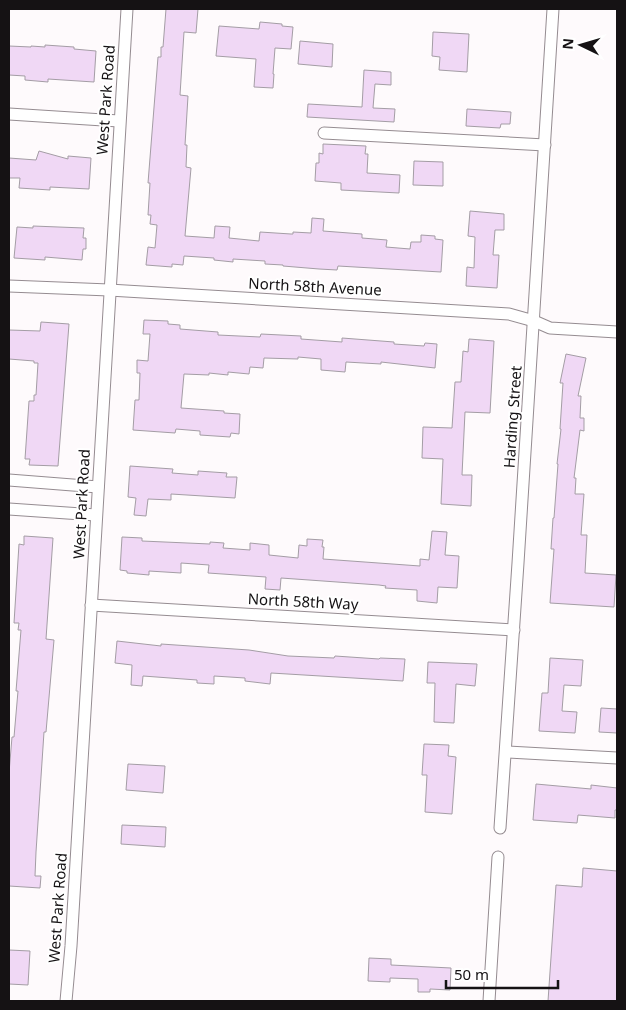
<svg xmlns="http://www.w3.org/2000/svg" width="626" height="1010" font-family="'Noto Sans',sans-serif">
<rect width="100%" height="100%" fill="#fefafc"/>
<g fill="#f0d8f5" stroke="#a49da5">
<polygon points="166,9 198,9 196,33 184,32 180,95 188,96 185,145 187,145 186,167 191,168 185,236 214,238 215,226 230,227 229,238 259,241 260,232 291,234 293,234 293,232 311,233 312,218 324,219 323,231 362,234 362,238 387,240 386,247 410,249 411,242 421,242 421,235 435,236 435,239 443,240 441,272 338,266 337,270 319,269 283,266 283,265 265,264 265,261 233,259 233,262 214,260 214,258 184,256 183,265 172,264 172,267 146,265 148,247 155,248 157,225 150,224 151,215 148,215 150,183 148,183 158,57 161,57 161,47 163,47"/>
<polygon points="260,22 282,24 282,26 293,27 291,49 275,48 273,74 274,74 273,88 254,87 256,59 216,56 219,26 259,29"/>
<polygon points="433,32 469,34 467,72 439,70 440,57 432,56"/>
<polygon points="300,41 333,44 332,67 298,64"/>
<polygon points="45,45 74,47 74,49 96,51 94,82 48,79 48,82 25,80 25,76 9,75 9,46 31,47 31,46 45,47"/>
<polygon points="364,70 391,72 391,85 375,84 373,108 395,109 394,122 307,117 308,104 362,107"/>
<polygon points="467,109 511,112 510,124 501,124 500,128 466,126"/>
<polygon points="323,144 366,146 365,154 368,154 367,173 400,175 399,193 341,190 341,183 315,181 316,163 319,163 319,153 323,154"/>
<polygon points="39,151 68,159 68,156 91,158 89,189 50,187 50,190 19,188 20,178 9,178 9,158 36,160"/>
<polygon points="414,161 443,162 443,186 413,185"/>
<polygon points="470,211 504,214 504,230 495,230 493,255 499,255 497,288 466,286 467,267 474,268 475,237 468,236"/>
<polygon points="33,226 84,228 83,238 86,238 86,249 83,249 82,260 45,257 45,260 14,258 17,227 33,228"/>
<polygon points="144,320 168,321 168,324 180,325 180,329 218,332 218,335 260,337 261,334 301,336 301,339 342,342 342,338 394,342 394,344 424,346 425,343 437,344 435,368 381,362 381,364 346,362 345,372 321,370 321,359 298,357 298,359 264,358 263,368 250,367 249,374 228,372 228,375 209,373 209,375 184,374 181,408 224,411 224,413 240,414 239,434 231,433 230,437 200,435 200,431 176,429 175,433 133,430 135,400 139,400 140,373 137,373 137,360 148,361 150,334 143,334"/>
<polygon points="41,322 69,324 58,466 29,465 30,459 25,459 29,401 34,401 34,395 36,395 38,363 34,363 34,361 9,359 9,330 40,331"/>
<polygon points="469,339 494,341 490,413 465,412 462,475 472,475 471,506 441,504 443,459 422,458 423,427 452,428 455,382 461,382 463,351 468,352"/>
<polygon points="566,354 586,358 578,396 581,396 580,418 584,418 584,431 580,430 574,478 576,478 575,494 584,494 581,535 587,535 585,573 616,575 614,607 550,603 554,549 551,549 553,518 554,518 558,464 557,464 561,429 560,429 563,383 560,383"/>
<polygon points="130,466 173,469 172,473 198,475 198,471 227,473 226,477 237,477 235,498 171,494 171,500 148,499 146,516 134,515 136,498 128,497"/>
<polygon points="432,531 447,532 445,555 459,556 457,588 438,587 437,603 417,601 417,590 385,588 386,586 379,585 281,578 280,590 265,589 266,577 208,573 209,565 181,563 181,573 149,571 149,575 127,573 127,571 120,570 122,537 142,538 142,541 210,544 210,542 224,543 223,548 250,550 250,543 269,545 269,555 298,558 299,545 307,546 307,539 323,540 322,547 324,547 323,559 420,566 420,559 429,560"/>
<polygon points="24,536 53,538 46,639 54,640 46,732 44,732 36,852 35,876 41,876 40,888 9,886 9,773 12,737 14,737 18,691 16,691 21,630 18,630 19,623 14,623 19,544 24,545"/>
<polygon points="117,641 161,646 161,644 249,650 288,656 334,658 335,656 379,659 380,658 405,659 403,681 271,673 270,684 245,681 245,678 214,676 214,684 197,683 197,680 143,676 142,686 131,685 132,665 115,663"/>
<polygon points="550,658 583,660 581,686 564,685 562,711 577,712 575,733 539,731 542,693 548,693"/>
<polygon points="428,662 477,664 475,686 456,684 454,723 434,722 435,683 427,683"/>
<polygon points="601,708 617,709 617,733 599,732"/>
<polygon points="424,744 449,745 448,756 456,757 452,814 425,812 427,775 422,775"/>
<polygon points="128,764 165,766 163,793 126,790"/>
<polygon points="536,784 591,789 591,785 617,788 617,810 615,810 615,818 578,815 577,823 533,820"/>
<polygon points="122,825 166,827 165,847 121,844"/>
<polygon points="583,868 617,871 617,1001 548,1001 556,885 582,887"/>
<polygon points="9,950 30,951 28,985 9,984"/>
<polygon points="369,958 391,959 391,965 451,968 450,990 430,989 430,992 418,992 418,979 390,978 390,982 368,981"/>
</g>
<g fill="none" stroke-linecap="round" stroke-linejoin="round">
<g stroke="#958c91" stroke-width="13">
<g id="street">
<polyline points="9,114 119,121"/>
<polyline points="324,133 545,145"/>
<polyline points="9,286 109,290 509,314 534,321 550,328 617,332"/>
<polyline points="9,480 98,487"/>
<polyline points="9,509 96,515"/>
<polyline points="91,605 514,630"/>
<polyline points="506,752 617,758"/>
<polyline points="500,828 518,563 553,9"/>
<polyline points="66,1001 71,946 127,9"/>
<polyline points="489,1001 498,857"/>
</g>
</g>
<use href="#street" stroke="#fff" stroke-width="11"/>
</g>
<g text-anchor="middle" stroke-width="4" stroke-linejoin="round" paint-order="stroke">
<g font-size="15" fill="#151214" stroke="#fff">
<text transform="translate(106 100) rotate(-86)" y="5">West Park Road</text>
<text transform="translate(315 287) rotate(3)" y="5">North 58th Avenue</text>
<text transform="translate(513 417) rotate(-86)" y="5">Harding Street</text>
<text transform="translate(82 504) rotate(-87)" y="5">West Park Road</text>
<text transform="translate(303 602) rotate(3)" y="5">North 58th Way</text>
<text transform="translate(58 908) rotate(-86)" y="5">West Park Road</text>
</g>
</g>
<rect width="626" height="1010" fill="none" stroke="#151214" stroke-width="20"/>
<g transform="translate(581 45) rotate(275)" stroke="#ffffff" stroke-width="4" paint-order="stroke">
<path d="M0-4L9 19L0 12L-9 19Z" fill="#151214"/>
<text y="-8" font-size="14" font-weight="bold" text-anchor="middle" fill="#151214">N</text>
</g>
<path d="M446 980v8h112v-8" fill="none" stroke="#151214" stroke-width="2.5"/>
<text x="454" y="980" font-size="15" fill="#151214" stroke="#ffffff" stroke-width="4" paint-order="stroke">50 m</text>
</svg>
